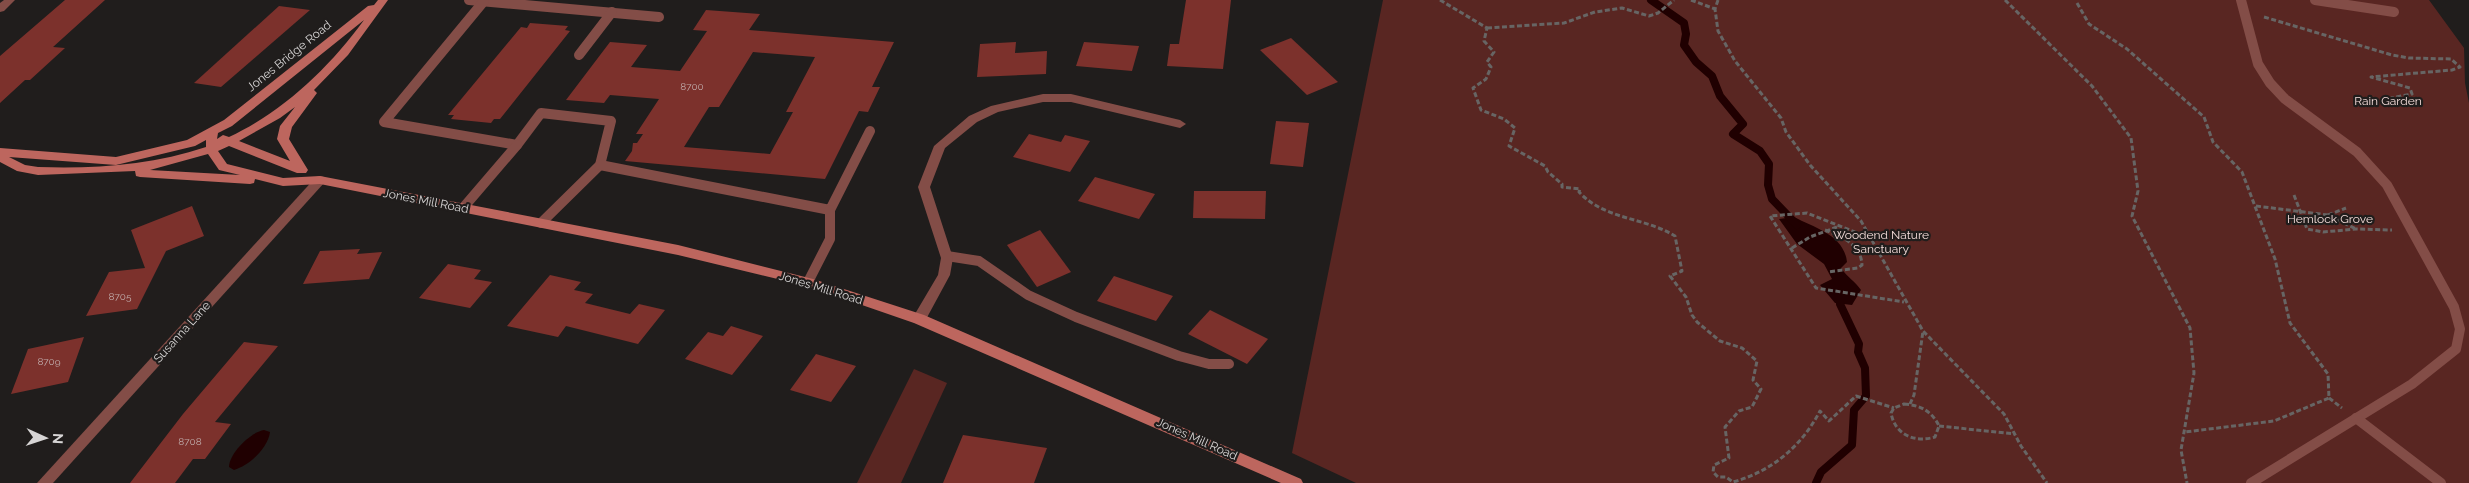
<svg xmlns="http://www.w3.org/2000/svg" width="2469" height="483" font-family="Raleway,sans-serif">
<rect width="100%" height="100%" fill="#201d1c"/>
<g fill="#592622">
<polygon points="1383,0 2429,0 2464,48 2465,83 2469,103 2469,483 1356,483 1292,453"/>
<polygon points="914,369 947,383 901,483 857,483"/>
</g>
<g fill="#200001">
<path d="M 1794,217 C 1815,228 1844,235 1847,262 L 1841,268 C 1848,278 1855,281 1861,290 L 1852,305 L 1835,303 L 1820,285 L 1832,279 L 1824,264 L 1797,244 L 1779,219 Z"/>
<path d="M 264,430 L 270,432 C 268,448 249,466 234,470 L 229,467 C 229,453 251,432 264,430 Z"/>
</g>
<g fill="none" stroke-linecap="round" stroke-linejoin="round">
<g stroke="#200001" stroke-width="8">
<polyline points="1651,0 1684,23 1686,34 1684,45 1696,62 1712,76 1720,96 1743,124 1733,134 1760,151 1769,164 1768,185 1772,199 1797,225"/>
<polyline points="1816,483 1821,472 1852,445 1854,410 1866,396 1865,368 1858,352 1859,344 1840,304 1840,293"/>
</g>
</g>
<g fill="#7c312c" fill-rule="evenodd">
<polygon points="65,0 105,0 53,47 65,48 30,80 25,80 0,103 0,56"/>
<polygon points="1186,0 1231,0 1223,69 1167,66 1170,44 1179,44"/>
<polygon points="279,6 310,10 221,87 194,83"/>
<path d="M 706,10 L 760,14 L 749,30 L 894,42 L 872,87 L 880,87 L 868,112 L 859,111 L 825,179 L 625,161 L 632,151 L 633,143 L 637,143 L 643,134 L 636,134 L 659,99 L 610,95 L 604,103 L 566,100 L 610,42 L 647,45 L 631,67 L 680,71 L 707,31 L 693,30 ZM 753,52 L 815,57 L 786,112 L 793,112 L 770,154 L 684,147 L 709,107 L 719,107 Z"/>
<polygon points="530,23 568,26 565,30 570,31 500,119 494,119 491,123 451,119 454,115 448,115 521,27 527,28"/>
<polygon points="1291,38 1338,82 1307,95 1260,50"/>
<polygon points="1016,42 1015,53 1047,51 1046,74 977,77 980,44"/>
<polygon points="1084,42 1139,46 1132,71 1076,66"/>
<polygon points="1276,121 1309,123 1303,167 1270,164"/>
<polygon points="1029,134 1061,142 1065,135 1090,141 1070,172 1013,157"/>
<polygon points="1095,177 1155,194 1139,219 1078,201"/>
<polygon points="1194,191 1266,191 1265,219 1193,218"/>
<polygon points="192,206 204,236 166,251 137,309 86,316 109,272 145,268 131,230"/>
<polygon points="1040,230 1071,272 1037,287 1007,245"/>
<polygon points="360,249 357,254 382,252 369,279 303,284 320,251"/>
<polygon points="448,264 481,270 474,279 492,282 470,308 419,298"/>
<polygon points="550,275 581,282 574,290 593,294 585,303 630,314 639,304 665,310 638,344 566,326 558,337 507,326"/>
<polygon points="1114,276 1173,296 1156,321 1097,301"/>
<polygon points="1210,310 1268,339 1247,364 1188,334"/>
<polygon points="731,326 763,336 732,375 685,359 708,332 723,336"/>
<polygon points="84,337 68,382 11,394 28,349"/>
<polygon points="244,342 278,346 215,422 231,424 205,459 193,459 175,483 130,483 183,414"/>
<polygon points="816,354 856,366 831,402 790,390"/>
<polygon points="963,435 1047,448 1034,483 943,483"/>
</g>
<g fill="none" stroke-linecap="round" stroke-linejoin="round">
<g stroke="#676564" stroke-width="3" stroke-dasharray="5 2.5" stroke-linecap="butt">
<path d="M 1440,0 L 1487,28 L 1484,41 L 1494,52 L 1487,62 L 1491,67 L 1486,79 L 1473,88 L 1481,110 L 1504,119 L 1515,128 L 1509,146 L 1545,166 L 1548,172 L 1562,184 L 1562,187 L 1580,189 L 1579,192 C 1605,220 1644,217 1675,236 L 1682,271 L 1670,276 L 1686,297 L 1692,315 L 1697,322 L 1720,341 L 1742,348 L 1757,361 L 1753,380 L 1761,389 L 1752,407 L 1739,411 L 1725,427 L 1729,458 L 1714,465 L 1713,472 L 1718,477 L 1726,477 L 1733,482 C 1772,471 1801,447 1820,411 L 1829,421 L 1856,396 L 1894,408"/>
<polyline points="1691,0 1715,9"/>
<polyline points="1718,0 1715,9 1718,31 1735,61 1781,118 1786,132 1810,165 1861,221 1923,331 2004,414 2021,446 2047,483"/>
<polyline points="2005,0 2092,86 2131,138 2138,191 2132,216 2190,328 2194,373 2181,450 2187,483"/>
<polyline points="2077,3 2089,24 2127,49 2204,117 2213,142 2242,172 2275,259 2290,323 2328,374 2329,398 2274,421 2185,432"/>
<polyline points="2264,17 2392,55 2409,58 2451,59 2460,67 2452,70 2371,77 2410,88 2412,94 2391,98"/>
<polyline points="1487,28 1564,23 1595,12 1622,8 1649,16 1658,13 1674,0"/>
<polyline points="2294,195 2307,229 2323,232 2356,229 2392,230"/>
<polyline points="2256,206 2328,215 2356,229"/>
<polyline points="2328,215 2346,208"/>
<path d="M 1825,230 C 1842,237 1861,244 1862,265 L 1858,268 L 1828,272"/>
<polyline points="1870,238 1807,213 1770,216 1816,288 1904,302"/>
<polyline points="1792,248 1810,237 1837,227"/>
<polyline points="2329,398 2342,408"/>
<path d="M 1904,404 C 1920,405 1932,411 1939,426 L 1935,437 C 1915,443 1895,435 1891,413 L 1894,408 Z"/>
<polyline points="1910,404 1914,395 1923,331"/>
<polyline points="1939,426 2015,434"/>
</g>
<g stroke="#834d47" stroke-width="10">
<polyline points="469,0 659,17"/>
<polyline points="2241,0 2258,64 2270,83 2285,99 2357,152 2387,185 2454,307 2460,329 2456,349 2412,384 2251,483"/>
<polyline points="2315,0 2394,12"/>
<polyline points="484,1 384,122 517,145 541,113 611,121 600,165 541,223"/>
<polyline points="579,55 612,12"/>
<polyline points="600,165 830,210 870,131"/>
<polyline points="463,208 517,145"/>
<polyline points="947,256 979,261 1028,295 1076,317 1179,356 1209,364 1229,364"/>
<polyline points="808,282 830,239 830,210"/>
<polyline points="2356,418 2441,483"/>
</g>
<g fill="#834d47" fill-rule="evenodd">
<polygon points="4,0 15,0 4,11 0,12 0,3"/>
<polygon points="1043,94 1071,94 1180,120 1186,124 1180,128 1071,102 1043,102 998,112 977,122 945,148 930,187 953,258 950,275 924,323 914,323 912,319 938,275 941,258 918,187 934,146 969,116 991,106"/>
<polygon points="320,176 324,177 326,180 324,183 53,483 37,483 316,177"/>
</g>
<path fill="#bd665e" fill-rule="evenodd" d="M 378,0 L 388,0 L 348,55 L 314,90 L 317,93 L 292,127 L 289,139 L 308,170 L 306,173 L 297,173 L 229,146 L 218,151 L 227,164 L 283,178 L 320,176 L 678,245 L 813,279 L 924,315 L 1301,479 L 1303,483 L 1281,483 L 914,323 L 807,286 L 678,255 L 320,184 L 283,186 L 255,179 L 254,183 L 250,184 L 140,177 L 136,176 L 135,171 L 38,175 L 17,171 L 0,162 L 0,148 L 116,157 L 187,140 L 224,120 L 368,6 L 374,5 ZM 364,20 C 328,69 284,111 229,137 L 223,135 L 217,139 L 218,133 L 232,126 ZM 295,107 L 280,126 L 277,139 L 290,161 L 239,141 L 280,118 ZM 206,140 L 206,147 C 152,165 95,169 38,167 L 25,165 L 9,157 L 116,165 L 195,146 ZM 208,154 L 219,170 L 240,175 L 150,170 Z"/>
</g>
<g text-anchor="middle" stroke-width="4.5" stroke-linejoin="round" paint-order="stroke">
<g font-size="10" fill="#c0acab">
<text x="692" y="90">8700</text>
<text x="120" y="300">8705</text>
<text x="49" y="365">8709</text>
<text x="190" y="445">8708</text>
</g>
<g font-size="12" fill="#d7d5d5" stroke="#201d1c">
<text transform="translate(289 56) rotate(-39)" y="4">Jones Bridge Road</text>
<text transform="translate(426 201) rotate(11)" y="4">Jones Mill Road</text>
<text transform="translate(821 288) rotate(17)" y="4">Jones Mill Road</text>
<text transform="translate(182 332) rotate(-48)" y="4">Susanna Lane</text>
<text transform="translate(1197 439) rotate(24)" y="4">Jones Mill Road</text>
</g>
<g font-size="12" fill="#f4dcd9" stroke="#201d1c">
<text x="2388" y="105">Rain Garden</text>
<text x="2330" y="223">Hemlock Grove</text>
<text x="1881" y="239">Woodend Nature<tspan x="1881" dy="14">Sanctuary</tspan></text>
</g>
</g>
<g transform="translate(45 438) rotate(93)" stroke="#201d1c" stroke-width="4" paint-order="stroke">
<path d="M0-4L9 19L0 12L-9 19Z" fill="#d7d5d5"/>
<text y="-8" font-size="14" font-weight="bold" text-anchor="middle" fill="#d7d5d5">N</text>
</g>
</svg>
